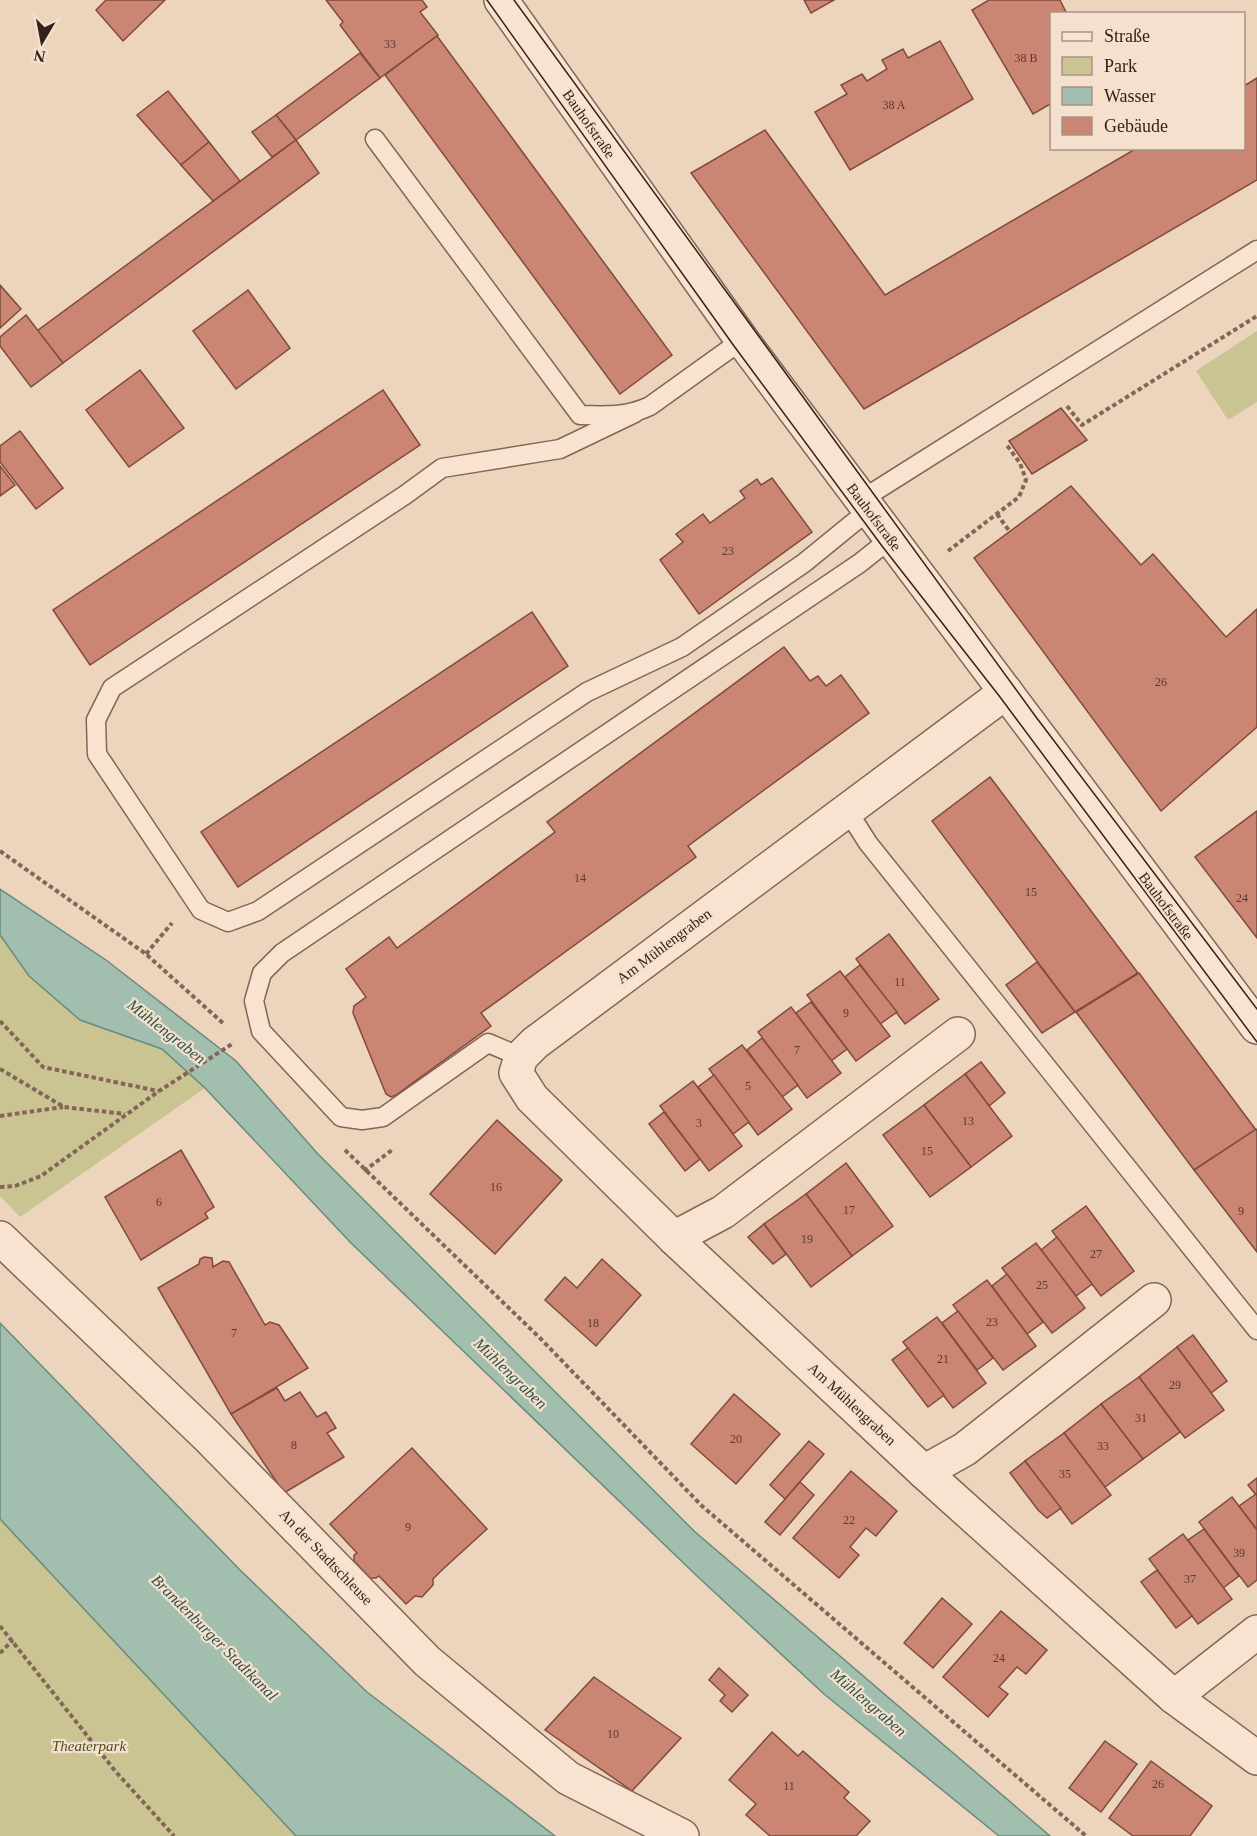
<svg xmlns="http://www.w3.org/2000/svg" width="1257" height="1836" font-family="Georgia,serif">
<rect width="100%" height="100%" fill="#ecd4bd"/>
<g fill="#cac492">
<polygon points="1257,331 1257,402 1228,420 1196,371"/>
<polygon points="0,935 29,976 80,1020 162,1049 205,1088 20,1217 0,1196"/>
<polygon points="0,1519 296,1836 0,1836"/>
</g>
<g fill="#a1beaf" stroke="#698b7b" stroke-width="1.5">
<polygon points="0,889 106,960 236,1061 317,1153 694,1531 1050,1836 999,1836 824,1694 697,1576 351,1243 205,1088 162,1049 80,1020 29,976 0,935"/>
<polygon points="0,1323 240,1570 367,1692 555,1836 296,1836 0,1519"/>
</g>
<g fill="#ca8573" stroke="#824a3d" stroke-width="1.5">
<polygon points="106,0 165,0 123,41 96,10"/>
<polygon points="326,0 422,0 427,7 420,12 438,35 380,78 340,25 343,22"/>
<polygon points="804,0 834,0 811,13"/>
<polygon points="989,0 1060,0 1067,14 1052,14 1052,103 1033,114 972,10"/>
<polygon points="437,36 672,355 620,394 385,75"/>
<polygon points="940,41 973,99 850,170 815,112 847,94 841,85 862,74 867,81 887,69 882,60 903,49 908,58"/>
<polygon points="360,53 380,78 296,140 276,115"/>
<polygon points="1257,78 1257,180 864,409 691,173 765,130 885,295 1137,148 1244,148 1244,86"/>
<polygon points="168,91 209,142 181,165 137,115"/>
<polygon points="276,115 296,140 272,157 252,132"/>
<polygon points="296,140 319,173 63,363 37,331"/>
<polygon points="209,142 240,181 213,201 181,165"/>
<polygon points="0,285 21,309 0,328"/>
<polygon points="248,290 290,348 236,389 193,331"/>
<polygon points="26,315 63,363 31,387 0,346 0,337"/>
<polygon points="140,370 184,428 129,467 86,410"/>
<polygon points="383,390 420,445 90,665 53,610"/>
<polygon points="1061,408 1087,440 1032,474 1009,441"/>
<polygon points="20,431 63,488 36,509 0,462 0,446"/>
<polygon points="0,466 15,485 0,496"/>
<polygon points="772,478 812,532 699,614 660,560 683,542 676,534 703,514 710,523 745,498 740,491 757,479 761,485"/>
<polygon points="1071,486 1141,565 1153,554 1226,637 1257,609 1257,727 1161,811 974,558"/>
<polygon points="532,612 568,666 238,887 201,832"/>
<polygon points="784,647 810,681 818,676 826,686 841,675 869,713 688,846 696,857 481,1013 491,1026 396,1095 391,1097 386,1094 353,1013 354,1006 366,997 346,969 389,937 397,948 555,832 547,822"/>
<polygon points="990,777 1138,973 1075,1012 932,821"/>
<polygon points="1257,811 1257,938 1195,857"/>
<polygon points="889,934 939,999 905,1024 856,959"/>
<polygon points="1037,962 1075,1012 1042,1033 1006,985"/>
<polygon points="860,965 897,1012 880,1024 845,977"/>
<polygon points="840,971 890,1036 856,1061 807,995"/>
<polygon points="1139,973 1256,1130 1194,1170 1076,1012"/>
<polygon points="811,1002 847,1049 831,1061 796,1013"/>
<polygon points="791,1007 841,1073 807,1098 758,1032"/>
<polygon points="762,1038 798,1085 782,1097 747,1050"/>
<polygon points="742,1045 792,1109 758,1135 709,1069"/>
<polygon points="981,1062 1005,1093 989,1106 965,1074"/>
<polygon points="965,1074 1012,1136 971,1167 924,1105"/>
<polygon points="714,1075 749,1122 733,1134 698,1087"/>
<polygon points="693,1081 742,1146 709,1171 660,1106"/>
<polygon points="924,1105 971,1167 930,1197 883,1135"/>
<polygon points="664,1112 700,1159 685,1171 649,1124"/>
<polygon points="497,1120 562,1180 495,1254 430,1194"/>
<polygon points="1256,1129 1257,1131 1257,1252 1194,1170"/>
<polygon points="181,1150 214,1207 205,1213 208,1218 141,1260 105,1197"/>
<polygon points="846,1163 893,1226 852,1256 806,1194"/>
<polygon points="806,1194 852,1256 811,1287 764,1224"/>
<polygon points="1086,1206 1134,1271 1101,1296 1052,1231"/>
<polygon points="764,1224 786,1254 773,1264 748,1237"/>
<polygon points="1057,1237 1092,1284 1076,1296 1041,1250"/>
<polygon points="1036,1243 1085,1308 1052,1333 1002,1268"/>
<polygon points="204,1257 212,1258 213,1267 223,1261 229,1262 265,1325 270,1322 279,1325 308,1368 231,1414 158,1288 199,1264 200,1259"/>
<polygon points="602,1259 641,1295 596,1346 545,1300 565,1277 577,1288"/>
<polygon points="1007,1274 1043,1322 1027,1334 992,1286"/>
<polygon points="987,1280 1036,1346 1003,1370 953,1305"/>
<polygon points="958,1311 993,1358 977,1370 942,1323"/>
<polygon points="937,1317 986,1383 953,1408 903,1342"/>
<polygon points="1193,1335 1227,1381 1211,1393 1177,1347"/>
<polygon points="1177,1347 1224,1410 1185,1438 1139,1377"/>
<polygon points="908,1348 944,1395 928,1407 892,1360"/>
<polygon points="1139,1377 1180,1432 1143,1459 1101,1404"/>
<polygon points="277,1388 285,1401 300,1392 317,1417 326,1412 336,1428 327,1433 344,1457 284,1493 231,1414"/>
<polygon points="734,1394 780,1434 736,1484 691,1444"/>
<polygon points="1101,1404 1143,1459 1105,1487 1064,1433"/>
<polygon points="1064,1433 1111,1495 1072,1524 1025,1461"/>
<polygon points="809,1441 824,1454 785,1499 770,1485"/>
<polygon points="412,1448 487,1529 442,1570 433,1579 433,1585 422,1597 415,1596 406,1604 379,1576 376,1578 370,1578 354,1561 354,1555 357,1553 330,1524"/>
<polygon points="1025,1461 1061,1508 1047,1518 1038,1510 1010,1473"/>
<polygon points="851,1471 897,1511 876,1536 866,1528 850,1547 859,1555 839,1578 793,1538"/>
<polygon points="1257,1478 1257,1496 1248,1485"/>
<polygon points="800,1482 814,1495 780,1535 765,1522"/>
<polygon points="1256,1494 1257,1496 1257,1530 1239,1506"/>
<polygon points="1232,1497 1257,1530 1257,1580 1248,1587 1199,1522"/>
<polygon points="1204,1529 1239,1576 1223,1588 1188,1540"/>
<polygon points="1183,1534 1232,1599 1198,1624 1149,1559"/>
<polygon points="1157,1570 1192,1616 1176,1628 1141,1582"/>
<polygon points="942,1598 972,1624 933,1668 904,1643"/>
<polygon points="1001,1611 1047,1650 1026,1674 1017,1667 999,1687 1008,1694 988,1717 943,1677"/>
<polygon points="719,1668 748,1695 732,1712 720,1701 725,1695 709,1680"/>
<polygon points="594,1677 681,1738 632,1791 545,1730"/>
<polygon points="772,1732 798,1756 803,1751 849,1792 844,1798 870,1821 856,1836 770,1836 746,1815 756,1804 729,1780"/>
<polygon points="1105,1741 1137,1764 1101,1812 1069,1788"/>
<polygon points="1151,1761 1212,1806 1190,1836 1133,1836 1109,1818"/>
</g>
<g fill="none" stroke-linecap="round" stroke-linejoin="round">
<g stroke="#846557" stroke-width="21">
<g id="service">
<path d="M 375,139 L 580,415 C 605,416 627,417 650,406 L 742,340"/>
<polyline points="635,413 560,449 442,468 405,495 112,688 96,720 97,754 201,910 228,922 258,911 587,692 682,647 804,563 869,510"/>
<polyline points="861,500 1257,250"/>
<polyline points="847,810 868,843 1257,1330"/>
<polyline points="521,1057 488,1043 383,1117 362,1120 341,1117 261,1031 254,1001 262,973 282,953 860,563 890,539"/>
</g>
</g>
<g stroke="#846557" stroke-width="36">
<g id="minor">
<polyline points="1006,692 535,1043 521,1057 516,1073 532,1098 674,1238 924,1472 1174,1697 1257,1758"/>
<polyline points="0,1238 207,1436 427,1661 568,1778 682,1836"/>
<polyline points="674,1238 723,1212 958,1034"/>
<polyline points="924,1472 965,1449 1154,1300"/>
<polyline points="1174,1697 1257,1632"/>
</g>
</g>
<g stroke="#846557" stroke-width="36">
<polyline id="tertiary" points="501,0 742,340 1257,1027"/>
</g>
<g stroke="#846557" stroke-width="4" stroke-dasharray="4.5 3" stroke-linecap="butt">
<polyline points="1067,406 1082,425 1257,316"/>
<polyline points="997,514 1010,532"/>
<polyline points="948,551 1019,497 1026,480 1020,463 1006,444"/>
<polyline points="0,851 146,954 225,1025"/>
<polyline points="146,954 172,923"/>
<polyline points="0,1021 43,1067 158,1091"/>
<polyline points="0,1069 64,1107 125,1114"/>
<polyline points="0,1116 63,1107"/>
<polyline points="345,1150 540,1338 702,1506 1086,1836"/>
<polyline points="364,1171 392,1150"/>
<polyline points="0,1187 15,1186 41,1176 159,1091 232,1044"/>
<polyline points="0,1626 116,1772 174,1836"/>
<polyline points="0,1653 13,1640"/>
</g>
<use href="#service" stroke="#f8e3d0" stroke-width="18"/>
<use href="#minor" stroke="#f8e3d0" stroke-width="33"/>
<use href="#tertiary" stroke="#f8e3d0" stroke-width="33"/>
<g stroke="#33221b" stroke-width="1.5">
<polyline points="487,0 734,346 882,546 1000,697 1257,1042"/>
<polyline points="514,0 1036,717 1257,1009"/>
</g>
</g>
<g text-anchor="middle" stroke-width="4.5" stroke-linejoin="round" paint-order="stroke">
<g font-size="12" fill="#593b31">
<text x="390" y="48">33</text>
<text x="1026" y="62">38 B</text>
<text x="894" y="109">38 A</text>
<text x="728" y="555">23</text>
<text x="1161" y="686">26</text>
<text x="580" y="882">14</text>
<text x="1031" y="896">15</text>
<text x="1242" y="902">24</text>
<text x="900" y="986">11</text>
<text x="846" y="1017">9</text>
<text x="797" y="1054">7</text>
<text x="748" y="1090">5</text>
<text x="968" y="1125">13</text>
<text x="699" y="1127">3</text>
<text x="927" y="1155">15</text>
<text x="496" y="1191">16</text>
<text x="159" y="1206">6</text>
<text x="849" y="1214">17</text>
<text x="1241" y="1215">9</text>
<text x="807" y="1243">19</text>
<text x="1096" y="1258">27</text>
<text x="1042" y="1289">25</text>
<text x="992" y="1326">23</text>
<text x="593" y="1327">18</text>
<text x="234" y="1337">7</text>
<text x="943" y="1363">21</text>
<text x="1175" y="1389">29</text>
<text x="1141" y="1422">31</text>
<text x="736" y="1443">20</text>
<text x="294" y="1449">8</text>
<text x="1103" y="1450">33</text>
<text x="1065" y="1478">35</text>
<text x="849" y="1524">22</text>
<text x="408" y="1531">9</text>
<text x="1239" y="1557">39</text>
<text x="1190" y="1583">37</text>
<text x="999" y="1662">24</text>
<text x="613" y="1738">10</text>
<text x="1158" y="1788">26</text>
<text x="789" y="1790">11</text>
</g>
<g font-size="15" fill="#33221b" stroke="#f4e0cc">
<text transform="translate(589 124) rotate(55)" y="5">Bauhofstraße</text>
<text transform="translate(874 517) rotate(53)" y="5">Bauhofstraße</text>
<text transform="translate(1166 906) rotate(53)" y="5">Bauhofstraße</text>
<text transform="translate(664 946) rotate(-37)" y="5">Am Mühlengraben</text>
<text transform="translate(852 1404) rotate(43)" y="5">Am Mühlengraben</text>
<text transform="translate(326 1557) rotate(46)" y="5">An der Stadtschleuse</text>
</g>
<g font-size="15" font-style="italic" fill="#4d4f22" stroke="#f4e0cc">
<text x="89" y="1751">Theaterpark</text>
</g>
<g font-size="16" font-style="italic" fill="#2b5348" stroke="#f4e0cc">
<text transform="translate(167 1031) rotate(38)" y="6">Mühlengraben</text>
<text transform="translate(511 1373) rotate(44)" y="6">Mühlengraben</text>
<text transform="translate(215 1637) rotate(45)" y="6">Brandenburger Stadtkanal</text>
<text transform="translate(869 1702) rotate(41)" y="6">Mühlengraben</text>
</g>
</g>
<rect x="1050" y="12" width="195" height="138" fill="#f4e0cc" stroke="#a79485" stroke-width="1.5"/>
<rect x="1062" y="32" width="30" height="9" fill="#f8e3d0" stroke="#a79485" stroke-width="1.5"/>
<text x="1104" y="42" font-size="18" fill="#33221b">Straße</text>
<rect x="1062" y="57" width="30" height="18" fill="#cac492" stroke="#a79485" stroke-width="1.5"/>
<text x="1104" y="72" font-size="18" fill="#33221b">Park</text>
<rect x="1062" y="87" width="30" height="18" fill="#a1beaf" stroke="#a79485" stroke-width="1.5"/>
<text x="1104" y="102" font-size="18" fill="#33221b">Wasser</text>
<rect x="1062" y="117" width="30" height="18" fill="#ca8573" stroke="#a79485" stroke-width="1.5"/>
<text x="1104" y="132" font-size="18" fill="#33221b">Gebäude</text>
<g transform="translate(42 42) rotate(190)" stroke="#f4e0cc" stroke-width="4.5" paint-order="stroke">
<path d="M0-4.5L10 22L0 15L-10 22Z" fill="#33221b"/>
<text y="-9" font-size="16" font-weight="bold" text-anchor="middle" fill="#33221b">N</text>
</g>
</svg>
